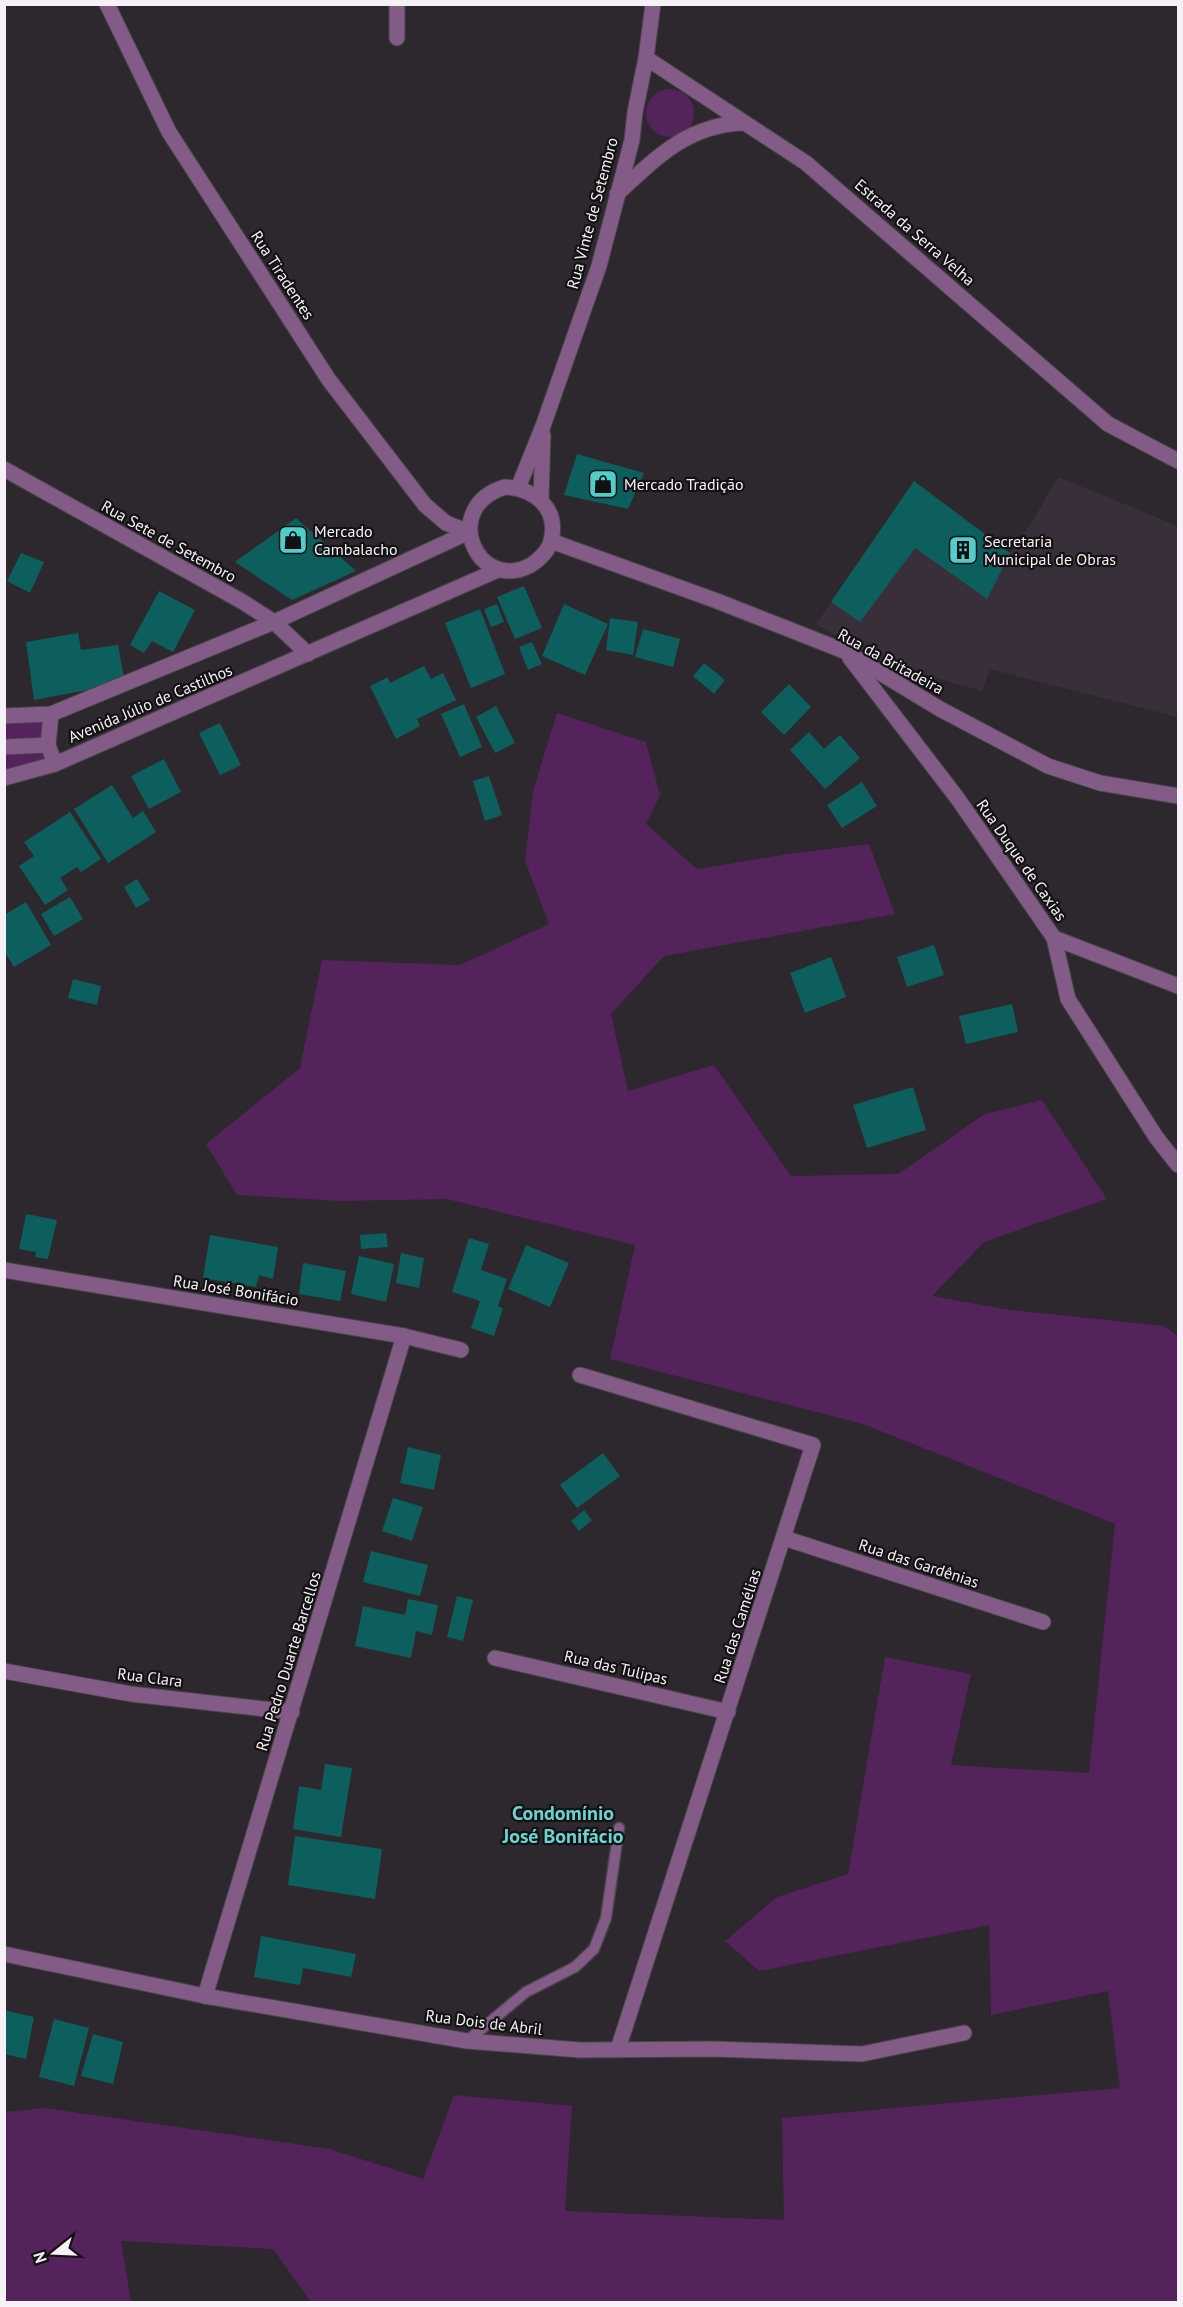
<svg xmlns="http://www.w3.org/2000/svg" width="1183" height="2307" font-family="'PT Sans',sans-serif">
<rect width="100%" height="100%" fill="#2d272e"/>
<polygon fill="#392f3b" points="1058,477 1178,526 1177,717 990,669 982,691 884,663 816,624 914,481 1010,553 1033,520"/>
<g fill="#55235c">
<circle cx="670" cy="113" r="24"/>
<polygon points="557,713 646,742 660,795 646,824 697,869 788,854 869,844 895,914 664,956 611,1014 628,1091 714,1065 791,1176 898,1174 985,1114 1042,1100 1107,1199 984,1242 932,1296 1010,1310 1164,1326 1178,1336 1178,2302 311,2302 273,2249 121,2241 131,2302 5,2302 5,2112 45,2108 330,2149 423,2179 454,2095 572,2106 565,2211 784,2220 782,2118 1120,2088 1108,1991 991,2015 989,1925 759,1971 725,1941 777,1897 848,1874 885,1657 971,1674 951,1765 1089,1773 1115,1524 863,1424 610,1359 635,1245 447,1199 341,1201 237,1195 206,1144 300,1068 322,960 460,965 549,924 525,861 533,791"/>
<polygon points="51,714 55,764 5,778 4,716"/>
</g>
<g fill="#0d5f5d">
<polygon points="577,454 644,473 628,509 564,495"/>
<polygon points="914,481 1010,553 987,599 915,548 860,622 831,602"/>
<polygon points="296,518 356,571 292,600 235,562"/>
<polygon points="21,553 44,562 30,593 7,581"/>
<polygon points="524,586 542,628 515,639 497,597"/>
<polygon points="159,591 195,610 173,652 152,641 144,653 130,645"/>
<polygon points="497,604 504,622 491,627 484,609"/>
<polygon points="564,604 608,624 585,675 542,656"/>
<polygon points="480,609 505,674 471,688 445,623"/>
<polygon points="610,618 638,622 633,655 606,650"/>
<polygon points="643,629 680,639 673,667 635,657"/>
<polygon points="78,633 81,650 118,645 125,683 34,700 26,642"/>
<polygon points="532,642 542,664 528,670 519,647"/>
<polygon points="704,663 725,680 714,694 693,676"/>
<polygon points="424,666 431,679 443,673 456,700 417,719 420,726 396,739 370,686 388,677 390,683"/>
<polygon points="789,684 811,707 784,735 761,712"/>
<polygon points="464,704 482,747 460,757 441,714"/>
<polygon points="496,706 515,743 495,753 476,717"/>
<polygon points="220,723 241,765 220,775 199,733"/>
<polygon points="809,732 824,749 840,735 860,758 825,789 790,750"/>
<polygon points="164,759 181,792 149,809 131,776"/>
<polygon points="489,776 502,815 485,821 473,781"/>
<polygon points="862,782 877,806 842,828 827,805"/>
<polygon points="112,785 133,818 143,811 156,832 108,863 74,809"/>
<polygon points="70,812 101,859 81,872 77,867 60,878 68,890 45,905 19,866 34,856 24,842"/>
<polygon points="137,879 150,900 136,908 124,887"/>
<polygon points="70,897 83,919 54,936 41,914"/>
<polygon points="26,902 51,945 14,967 4,951 4,915"/>
<polygon points="934,945 944,975 907,987 897,957"/>
<polygon points="831,957 846,997 805,1013 790,973"/>
<polygon points="73,979 101,986 97,1005 68,998"/>
<polygon points="1012,1004 1018,1032 966,1044 959,1016"/>
<polygon points="913,1087 926,1130 867,1148 853,1105"/>
<polygon points="26,1214 57,1220 48,1259 35,1257 36,1252 19,1249"/>
<polygon points="386,1233 388,1247 361,1249 360,1235"/>
<polygon points="210,1235 278,1247 273,1279 259,1275 256,1287 203,1278"/>
<polygon points="469,1238 489,1244 481,1270 507,1279 498,1306 503,1308 494,1336 471,1328 480,1301 452,1292"/>
<polygon points="526,1245 569,1263 550,1307 508,1289"/>
<polygon points="401,1253 424,1258 419,1288 396,1283"/>
<polygon points="359,1256 394,1264 386,1302 351,1294"/>
<polygon points="303,1263 346,1271 340,1301 299,1294"/>
<polygon points="408,1447 441,1455 434,1490 400,1483"/>
<polygon points="603,1453 620,1476 577,1508 560,1485"/>
<polygon points="393,1498 423,1507 412,1541 382,1531"/>
<polygon points="584,1510 592,1520 579,1531 571,1521"/>
<polygon points="371,1551 428,1565 420,1596 363,1582"/>
<polygon points="457,1596 473,1600 463,1641 447,1637"/>
<polygon points="408,1599 438,1605 432,1635 416,1631 411,1658 355,1646 363,1606 405,1615"/>
<polygon points="325,1764 352,1768 341,1837 293,1829 299,1786 321,1790"/>
<polygon points="295,1836 382,1849 375,1899 288,1885"/>
<polygon points="261,1936 356,1954 351,1977 303,1968 300,1985 254,1977"/>
<polygon points="4,2010 34,2017 26,2059 4,2054"/>
<polygon points="54,2019 89,2028 74,2086 39,2077"/>
<polygon points="93,2034 123,2042 113,2084 81,2076"/>
</g>
<g fill="none" stroke-linecap="round" stroke-linejoin="round">
<g stroke="#49434a" stroke-width="13">
<polyline id="service" points="467,2041 526,1992 575,1967 594,1949 606,1918 619,1828"/>
</g>
<g stroke="#49434a" stroke-width="17">
<polyline id="pedestrian" points="4,747 48,745"/>
</g>
<g stroke="#49434a" stroke-width="17">
<g id="minor">
<polyline points="107,4 169,132 329,380 425,505 446,523 469,532"/>
<polyline points="397,38 397,4"/>
<polyline points="646,58 653,4"/>
<polyline points="4,469 243,602 274,622 308,654"/>
<polyline points="551,541 717,601 844,651 940,709 1048,766 1100,783 1178,796"/>
<polyline points="850,658 958,799 1054,938 1068,999 1156,1137 1178,1165"/>
<polyline points="1054,938 1178,986"/>
<polyline points="4,1270 404,1336 461,1350"/>
<polyline points="580,1375 813,1445 618,2049"/>
<polyline points="784,1538 1043,1622"/>
<polyline points="495,1658 728,1712"/>
<polyline points="4,1671 131,1694 292,1712"/>
<polyline points="4,1954 205,1996 467,2041 580,2050 714,2049 862,2054 964,2033"/>
<polyline points="205,1996 404,1336"/>
</g>
</g>
<g stroke="#49434a" stroke-width="17">
<g id="tertiary">
<path d="M 617,194 C 656,158 687,125 743,123"/>
<path d="M 505,487 C 535,489 559,508 551,541 C 549,550 539,560 531,565 C 477,594 439,507 505,487 Z"/>
<polyline points="518,488 543,426 599,266 632,140 635,112 646,58 806,163 1108,424 1178,461"/>
<polyline points="541,501 543,435"/>
<polyline points="51,714 48,745 55,764"/>
<polyline points="4,716 51,714 274,622 469,532"/>
<polyline points="4,778 55,764 498,570"/>
</g>
</g>
<use href="#service" stroke="#825b87" stroke-width="10"/>
<use href="#pedestrian" stroke="#825b87" stroke-width="15"/>
<use href="#minor" stroke="#825b87" stroke-width="15"/>
<use href="#tertiary" stroke="#825b87" stroke-width="15"/>
</g>
<defs>
<g id="shop-square" transform="scale(1.5)"><rect x="-9" y="-9" width="18" height="18" rx="4" fill="#53cdc9" stroke="#141114"/><path d="M-5-2.5h2.3a2.7 3.5 0 0 1 5.4 0H5L5.5 6h-11ZM-1.5-2.5h3a1.5 2.3 0 0 0-3 0Z" fill="#111"/></g>
<g id="building-square" transform="scale(1.5)"><rect x="-9" y="-9" width="18" height="18" rx="4" fill="#53cdc9" stroke="#141114"/><path d="M-4-6H4V6H1V3H-1V6H-4ZM-2.5-4.3h1.7v1.8h-1.7ZM.8-4.3h1.7v1.8H.8ZM-2.5-1h1.7V.8h-1.7ZM.8-1h1.7V.8H.8Z" fill="#111"/></g>
</defs>
<g fill-rule="evenodd">
<use href="#shop-square" x="603" y="484"/>
<use href="#shop-square" x="293" y="540"/>
<use href="#building-square" x="963" y="550"/>
</g>
<g text-anchor="middle" stroke-width="4.5" stroke-linejoin="round" paint-order="stroke">
<g font-size="16" fill="#f6f1f6" stroke="#141114">
<text transform="translate(592 213) rotate(-75)" y="6">Rua Vinte de Setembro</text>
<text transform="translate(915 232) rotate(41)" y="6">Estrada da Serra Velha</text>
<text transform="translate(283 275) rotate(57)" y="6">Rua Tiradentes</text>
<text transform="translate(169 541) rotate(29)" y="6">Rua Sete de Setembro</text>
<text transform="translate(891 661) rotate(29)" y="6">Rua da Britadeira</text>
<text transform="translate(150 703) rotate(-23)" y="6">Avenida Júlio de Castilhos</text>
<text transform="translate(1022 860) rotate(55)" y="6">Rua Duque de Caxias</text>
<text transform="translate(236 1290) rotate(9)" y="6">Rua José Bonifácio</text>
<text transform="translate(919 1563) rotate(18)" y="6">Rua das Gardênias</text>
<text transform="translate(737 1626) rotate(-72)" y="6">Rua das Camélias</text>
<text transform="translate(288 1661) rotate(-73)" y="6">Rua Pedro Duarte Barcellos</text>
<text transform="translate(616 1667) rotate(13)" y="6">Rua das Tulipas</text>
<text transform="translate(150 1677) rotate(7)" y="6">Rua Clara</text>
<text transform="translate(484 2022) rotate(7)" y="6">Rua Dois de Abril</text>
</g>
<g font-size="16" fill="#f6f1f6" stroke="#141114" text-anchor="start">
<text x="624" y="490">Mercado Tradição</text>
<text x="314" y="537">Mercado<tspan x="314" dy="18">Cambalacho</tspan></text>
<text x="984" y="547">Secretaria<tspan x="984" dy="18">Municipal de Obras</tspan></text>
</g>
<g font-size="20" font-weight="bold" fill="#69d5d1" stroke="#141114">
<text x="563" y="1820">Condomínio<tspan x="563" dy="23">José Bonifácio</tspan></text>
</g>
</g>
<rect width="1183" height="2307" fill="none" stroke="#f6f1f6" stroke-width="12"/>
<g transform="translate(54 2253) rotate(252)" stroke="#141114" stroke-width="4.5" paint-order="stroke">
<path d="M0-4.5L10 22L0 15L-10 22Z" fill="#f6f1f6"/>
<text y="-9" font-size="16" font-weight="bold" text-anchor="middle" fill="#f6f1f6">N</text>
</g>
</svg>
